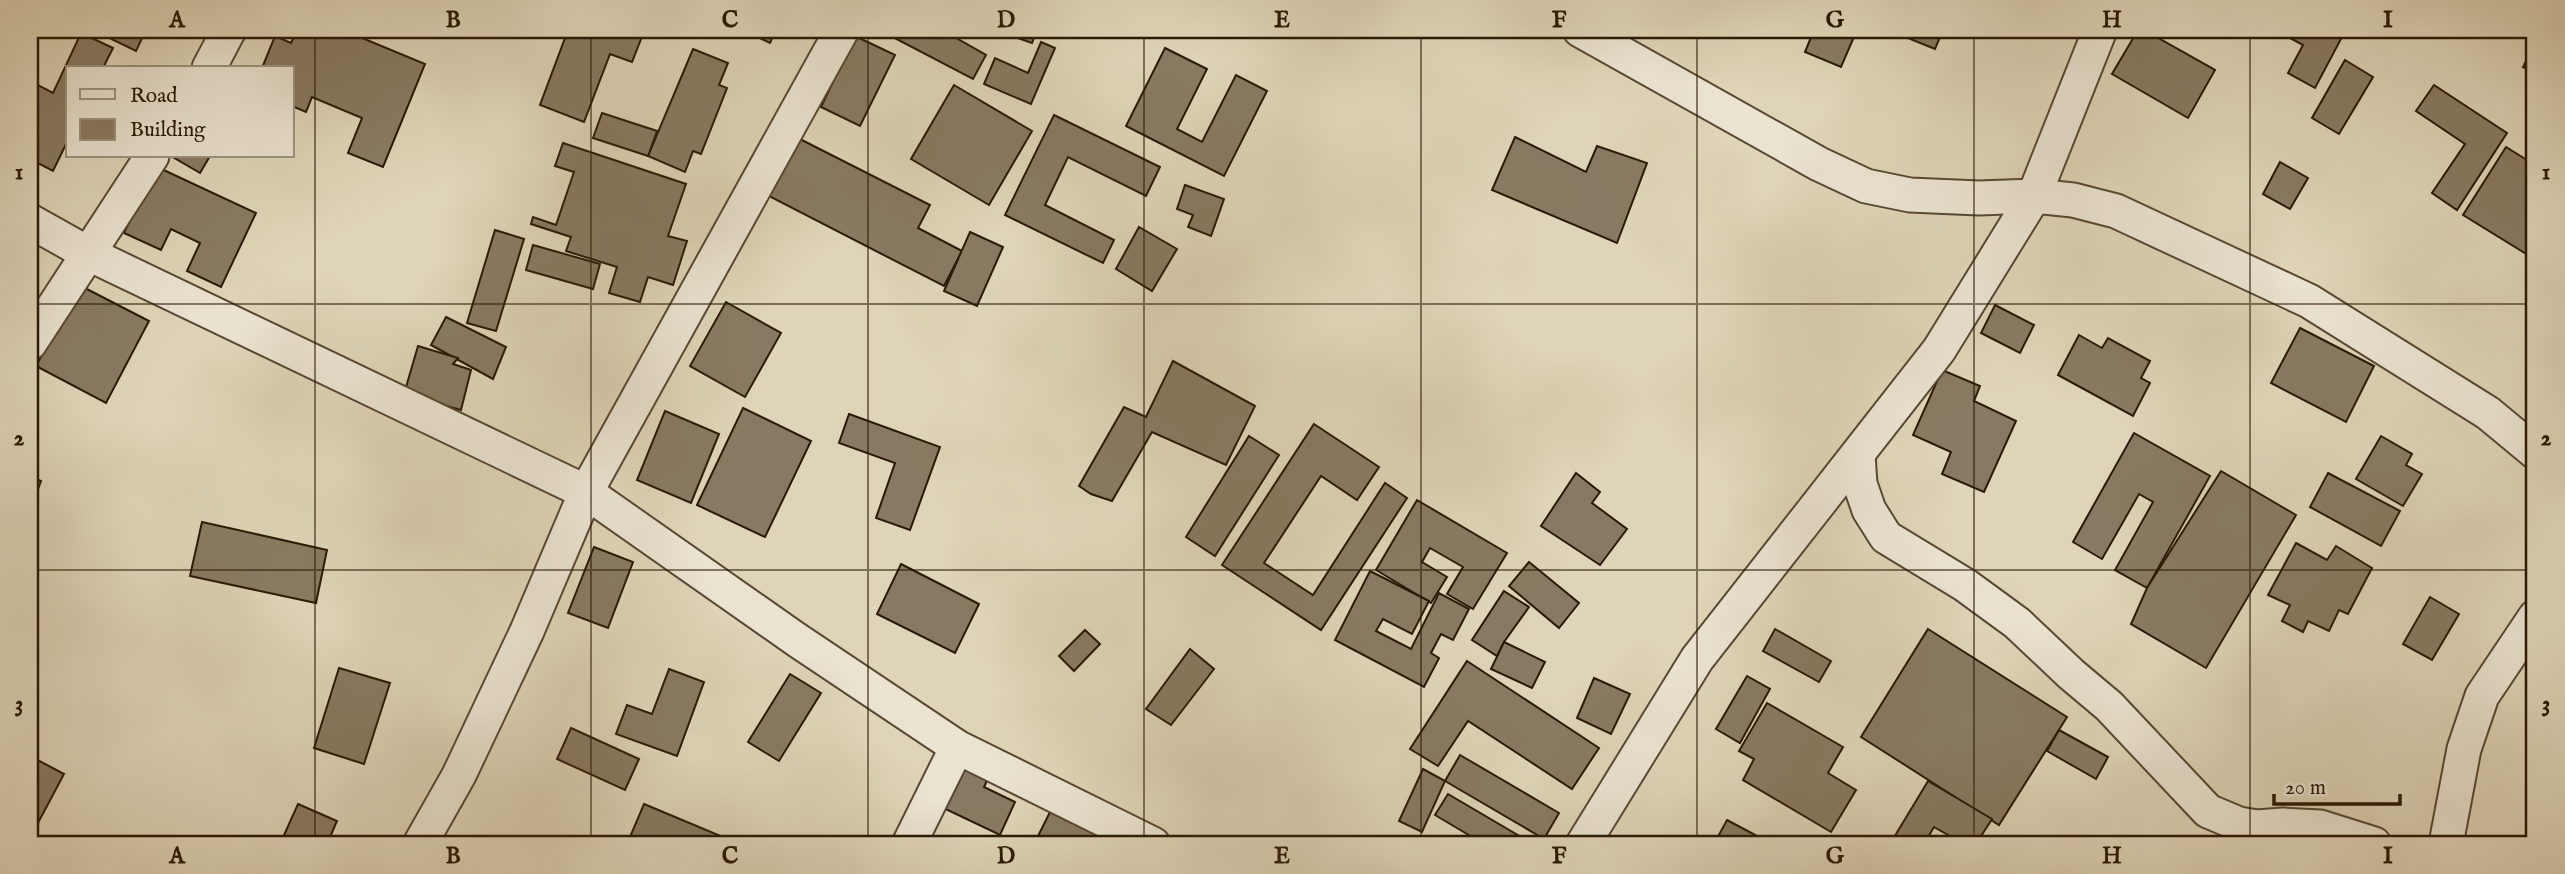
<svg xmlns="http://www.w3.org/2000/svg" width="2565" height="874" font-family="'IM FELL English',serif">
<rect width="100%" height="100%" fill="#ded4b7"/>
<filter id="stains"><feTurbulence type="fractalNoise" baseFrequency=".00286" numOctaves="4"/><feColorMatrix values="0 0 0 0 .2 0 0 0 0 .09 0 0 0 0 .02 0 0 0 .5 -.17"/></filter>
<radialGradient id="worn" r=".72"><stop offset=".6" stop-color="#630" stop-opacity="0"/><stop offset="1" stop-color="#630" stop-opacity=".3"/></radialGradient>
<g fill="#887a62" stroke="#2a1906" stroke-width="2">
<polygon points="93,30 146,30 136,51"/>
<polygon points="297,30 343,30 425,64 383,167 348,153 362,118 312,97 306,112 292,106 292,68 262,68 275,36 291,43"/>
<polygon points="568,30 632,30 643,34 632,62 610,54 584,122 540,105"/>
<polygon points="748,30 776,30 770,43 747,32"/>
<polygon points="889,30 942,30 986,55 973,79 887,34"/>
<polygon points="995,30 1037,30 1032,43"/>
<polygon points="1814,30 1857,30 1841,67 1805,52"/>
<polygon points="1888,30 1943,30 1935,49"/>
<polygon points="2138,30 2144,30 2215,70 2188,118 2112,74"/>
<polygon points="2280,30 2329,30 2342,37 2315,88 2288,73 2303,45 2279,32"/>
<polygon points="81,33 113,48 103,68 68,68 68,140 53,171 30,159 30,81 53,93"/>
<polygon points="855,36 895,55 860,126 821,107"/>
<polygon points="1041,42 1055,48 1031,104 984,84 995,58 1028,73"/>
<polygon points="2535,43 2535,73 2523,67"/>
<polygon points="1165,48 1207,69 1177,129 1202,142 1236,75 1267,91 1224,176 1126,126"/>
<polygon points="693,49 728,63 719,85 727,88 701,154 693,151 685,172 648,156"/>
<polygon points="2345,60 2373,77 2339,134 2312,118"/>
<polygon points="954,85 1032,131 989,205 911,159"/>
<polygon points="2434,85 2507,133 2457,210 2432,193 2465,144 2416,111"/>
<polygon points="602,113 657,131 648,156 593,138"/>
<polygon points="1054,115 1160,167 1146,196 1068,157 1045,205 1114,240 1103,263 1005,215"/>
<polygon points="792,135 930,205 918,228 962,251 944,286 763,193"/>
<polygon points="1515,137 1586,172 1597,146 1647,163 1617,243 1492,190"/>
<polygon points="563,143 686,184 668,236 687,241 673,285 648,277 640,302 609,293 617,267 566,251 571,237 531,224 533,217 556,225 574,172 555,166"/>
<polygon points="2506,147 2535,165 2535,243 2528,255 2463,215"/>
<polygon points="171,156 210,156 200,173"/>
<polygon points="2280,162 2308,178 2290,209 2263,194"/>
<polygon points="155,166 256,213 221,287 187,271 200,243 171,229 161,250 124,233"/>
<polygon points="1185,185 1224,199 1211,236 1188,227 1193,215 1177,209"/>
<polygon points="1139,227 1177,249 1152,291 1116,269"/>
<polygon points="495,230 524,239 496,331 467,323"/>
<polygon points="970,232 1003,247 977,306 944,291"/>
<polygon points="533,245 600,264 593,289 526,270"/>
<polygon points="79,285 149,321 106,403 36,366"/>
<polygon points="726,302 781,333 745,397 690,366"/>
<polygon points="1995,305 2034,325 2020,353 1981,333"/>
<polygon points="446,317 506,347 493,379 431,345"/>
<polygon points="2300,328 2374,366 2346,422 2271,383"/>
<polygon points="2079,335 2102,348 2108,338 2150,361 2141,378 2150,383 2133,416 2058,375"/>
<polygon points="418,346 458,358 453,364 471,370 461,410 404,394"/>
<polygon points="1173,361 1255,406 1226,465 1152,432 1112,501 1091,494 1079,486 1124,407 1146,417"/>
<polygon points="1942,370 1980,386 1974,401 2016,421 1984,492 1942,474 1951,452 1913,435"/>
<polygon points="743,408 811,441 765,537 697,505"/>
<polygon points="665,411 719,434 691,503 637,480"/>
<polygon points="849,414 940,447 910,530 876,518 895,463 839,443"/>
<polygon points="1314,424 1379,467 1357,500 1321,476 1264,563 1313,595 1385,483 1407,498 1321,630 1222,565"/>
<polygon points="2134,433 2210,476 2147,588 2115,570 2153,502 2139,494 2102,559 2073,542"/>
<polygon points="1249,436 1279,455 1215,556 1186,537"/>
<polygon points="2381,436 2412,454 2406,465 2422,474 2403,506 2356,479"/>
<polygon points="2221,471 2296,515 2206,668 2131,624 2147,588"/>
<polygon points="1576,473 1600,492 1592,503 1627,529 1600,565 1541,526"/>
<polygon points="2328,473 2400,511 2381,546 2310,507"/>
<polygon points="30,476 41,481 30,511"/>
<polygon points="1417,500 1507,553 1473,609 1447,594 1463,567 1430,548 1422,562 1447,577 1431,603 1376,570"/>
<polygon points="202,522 327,550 316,603 190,576"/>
<polygon points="2296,543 2327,560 2336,546 2372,568 2348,614 2339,610 2329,631 2308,621 2303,632 2282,621 2290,605 2268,595"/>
<polygon points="594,547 633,562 608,628 568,613"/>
<polygon points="1529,562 1579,603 1559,628 1509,586"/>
<polygon points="901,564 979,604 955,653 877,614"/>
<polygon points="1370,571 1429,601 1412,634 1383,619 1376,631 1411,649 1439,593 1469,609 1453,640 1441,634 1431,653 1439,658 1424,687 1335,640"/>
<polygon points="1504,591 1529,607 1504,642 1497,656 1472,640"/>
<polygon points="2430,597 2459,614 2432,660 2403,644"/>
<polygon points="1775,629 1831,661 1819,682 1763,651"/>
<polygon points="1928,629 2067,717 1999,825 1861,737"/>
<polygon points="1085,630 1100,644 1074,671 1059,656"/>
<polygon points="1504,642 1545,662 1532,688 1491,669"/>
<polygon points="1190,649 1214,669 1171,725 1146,709"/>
<polygon points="1467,661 1599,748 1572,789 1468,721 1438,766 1410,749"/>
<polygon points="339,668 390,683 364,764 314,748"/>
<polygon points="669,669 704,682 677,756 616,734 627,705 652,714"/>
<polygon points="790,674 821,693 779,761 748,742"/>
<polygon points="1747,676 1770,689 1740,743 1716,729"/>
<polygon points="1594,678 1630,694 1611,734 1577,718"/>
<polygon points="1767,703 1843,747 1828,773 1856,790 1831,832 1743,780 1754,759 1739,751"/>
<polygon points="571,728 639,759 625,790 557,759"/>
<polygon points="2059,730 2108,757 2096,779 2047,751"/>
<polygon points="959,754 992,770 984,787 1015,802 1000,835 935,804"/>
<polygon points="1460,755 1559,813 1544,839 1445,781"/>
<polygon points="30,756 64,774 30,838"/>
<polygon points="1423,769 1445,781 1422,832 1399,821"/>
<polygon points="1928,781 1992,819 1976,844 1964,844 1934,827 1924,844 1890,844"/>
<polygon points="1448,794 1533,844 1484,844 1435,815"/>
<polygon points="298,804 337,821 327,844 280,844"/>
<polygon points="644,804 723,837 720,844 627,844"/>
<polygon points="1053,806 1130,844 1034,844"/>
<polygon points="1727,820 1772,844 1714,844"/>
</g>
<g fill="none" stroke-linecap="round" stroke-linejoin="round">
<g stroke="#574832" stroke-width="37">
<g id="minor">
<polyline points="1580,30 1819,164 1866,186 1910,195 1979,198 2034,196 2100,30"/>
<polyline points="209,68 229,30"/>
<polyline points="30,221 87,253 586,492 797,640 957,747 1153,844"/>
<polyline points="30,343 152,156"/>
<polyline points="1858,454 1860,484 1869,510 1886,537 1965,585 2017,623 2071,674 2109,706 2208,811 2239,824 2257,827 2283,825 2320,827 2374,844"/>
<polyline points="420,844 459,775 527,631 586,492 842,30"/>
<polyline points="909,844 957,747"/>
<polyline points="1583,844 1697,659 1939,350 2034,196 2073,200 2116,211 2309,301 2488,413 2535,452"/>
<polyline points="2446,844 2464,749 2482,696 2535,617"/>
</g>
</g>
<use href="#minor" stroke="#eae3d0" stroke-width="33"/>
</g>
<path fill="none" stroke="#2a1906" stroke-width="2" stroke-opacity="0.55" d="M 315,30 L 315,844M 591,30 L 591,844M 868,30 L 868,844M 1144,30 L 1144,844M 1421,30 L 1421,844M 1697,30 L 1697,844M 1974,30 L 1974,844M 2250,30 L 2250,844M 30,304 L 2535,304M 30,570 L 2535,570"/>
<rect width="2565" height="874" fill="none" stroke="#ded4b7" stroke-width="77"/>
<rect x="66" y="66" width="228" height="91" fill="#eae3d0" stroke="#9d927f" stroke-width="2"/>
<rect x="80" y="89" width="35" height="10" fill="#eae3d0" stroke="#9d927f" stroke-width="2"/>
<text x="130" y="102" font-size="21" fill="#2a1906">Road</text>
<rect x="80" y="119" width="35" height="21" fill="#887a62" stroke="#9d927f" stroke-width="2"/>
<text x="130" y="136" font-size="21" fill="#2a1906">Building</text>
<path d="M2274 794v10h126v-10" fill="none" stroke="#2a1906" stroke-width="3.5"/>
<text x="2285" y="794" font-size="21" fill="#2a1906" stroke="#eae3d0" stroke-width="5" paint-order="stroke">20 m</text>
<rect x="38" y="38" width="2488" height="798" fill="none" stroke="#2a1906" stroke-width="2.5"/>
<g font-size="23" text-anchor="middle" font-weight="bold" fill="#2a1906">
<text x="177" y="27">A</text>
<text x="453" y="27">B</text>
<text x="730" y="27">C</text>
<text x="1006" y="27">D</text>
<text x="1282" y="27">E</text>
<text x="1559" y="27">F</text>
<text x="1835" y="27">G</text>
<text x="2112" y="27">H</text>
<text x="2388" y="27">I</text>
<text x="19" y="179">1</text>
<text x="2546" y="179">1</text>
<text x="19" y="445">2</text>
<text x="2546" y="445">2</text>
<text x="19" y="711">3</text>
<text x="2546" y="711">3</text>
<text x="177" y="863">A</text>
<text x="453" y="863">B</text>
<text x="730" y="863">C</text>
<text x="1006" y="863">D</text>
<text x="1282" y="863">E</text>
<text x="1559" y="863">F</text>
<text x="1835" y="863">G</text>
<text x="2112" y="863">H</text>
<text x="2388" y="863">I</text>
</g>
<rect width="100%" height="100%" filter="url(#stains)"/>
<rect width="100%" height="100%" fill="url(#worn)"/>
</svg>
